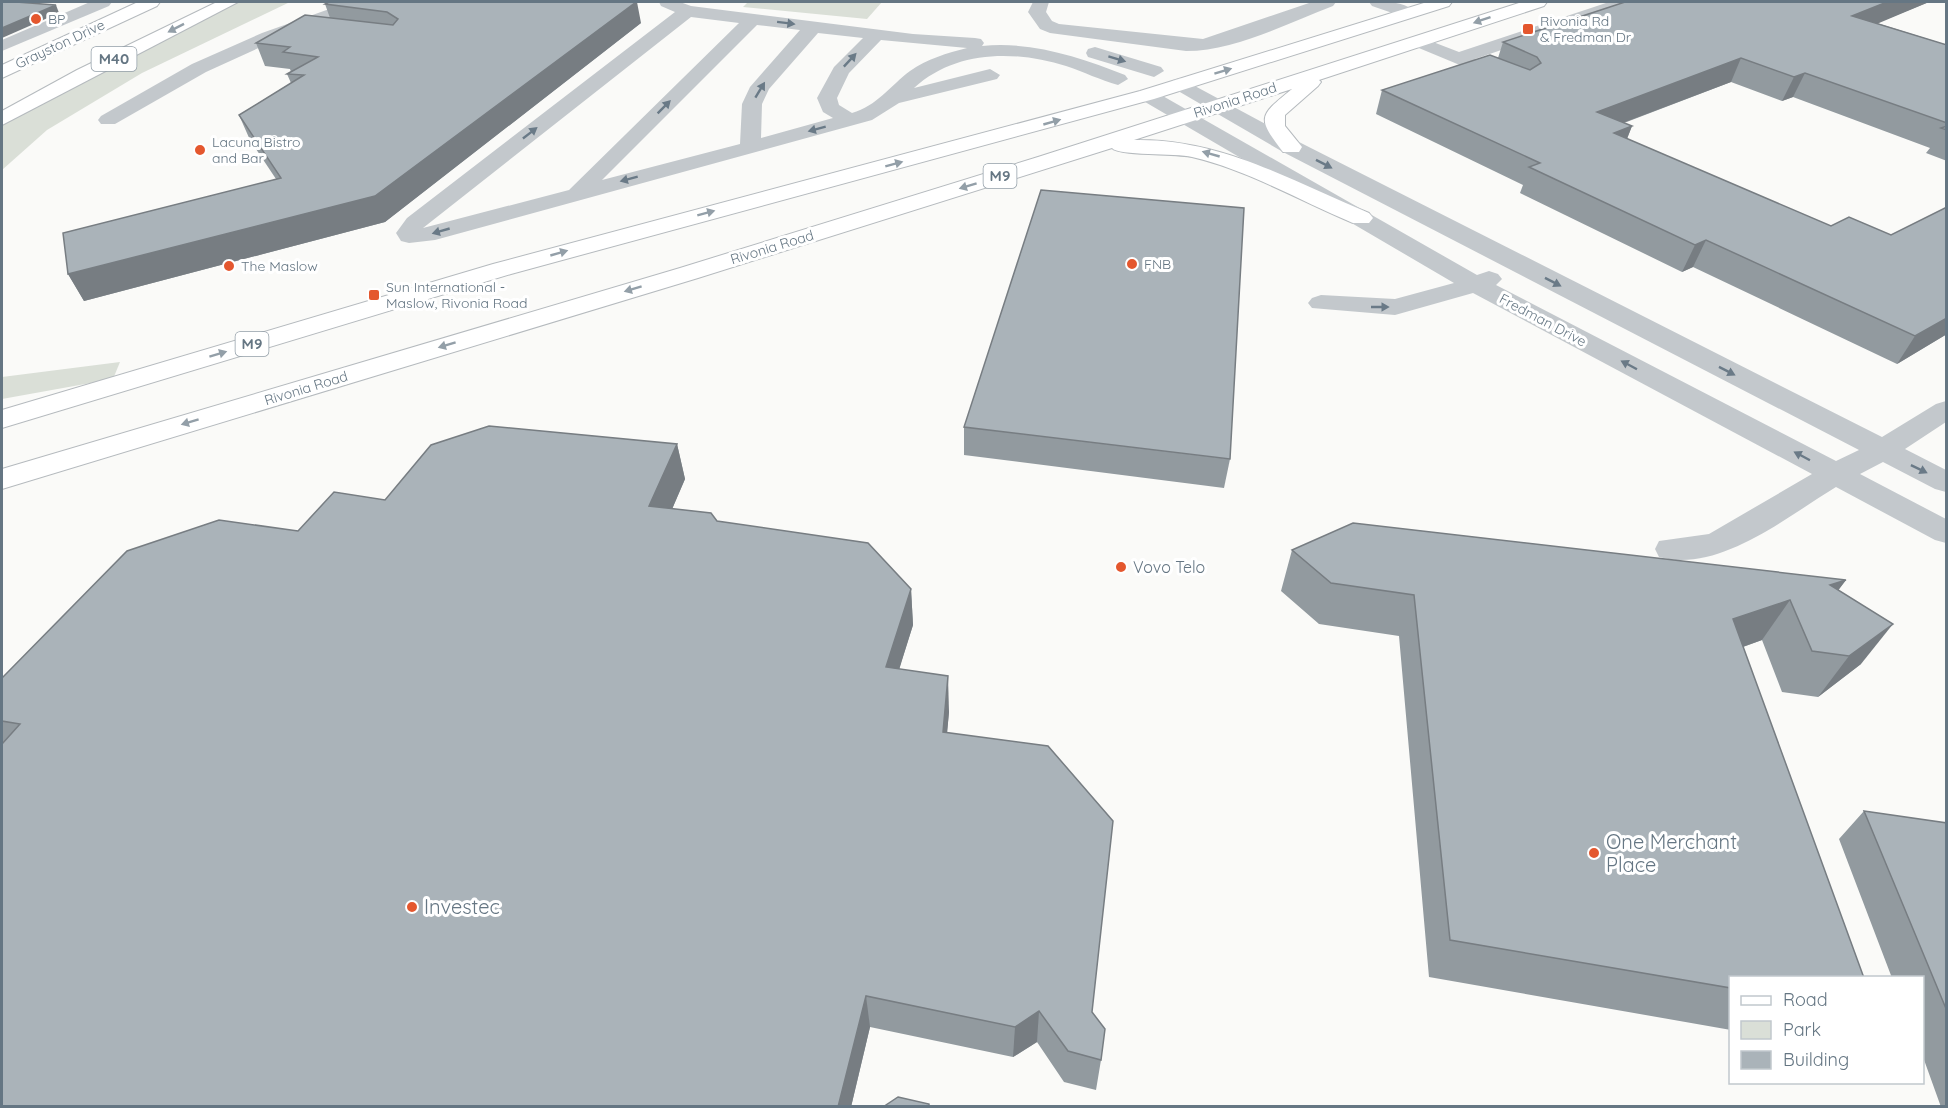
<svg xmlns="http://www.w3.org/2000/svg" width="1948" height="1108" font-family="Quicksand,sans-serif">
<rect width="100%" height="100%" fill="#fafaf8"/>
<g fill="#dadfd7">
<polygon points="226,2 290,2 142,73 47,130 2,170 2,121"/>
<polygon points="748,2 882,2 867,19 743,7"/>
<polygon points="120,362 113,379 2,399 2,377"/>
</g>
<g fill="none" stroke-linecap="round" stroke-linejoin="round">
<g stroke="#b5babe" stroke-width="2">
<g id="major">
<polygon points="138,2 160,2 157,6 2,78 2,65"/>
<polygon points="217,2 238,2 2,125 2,111 77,70"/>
<polygon points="1427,2 1452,2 1449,6 1154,99 511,274 2,428 2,410 493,264 1140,91"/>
<path d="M 1522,2 L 1547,2 L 1544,6 L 1319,80 L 1321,82 L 1318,86 L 1285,115 L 1285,126 L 1302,147 L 1299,152 L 1283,152 C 1256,117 1259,116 1292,89 L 1134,140 C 1220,138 1292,181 1369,213 L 1373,218 L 1369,223 L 1353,223 C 1300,201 1248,170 1192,157 C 1176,153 1118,156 1112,148 L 698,278 L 2,489 L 2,469 L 680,268 L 1038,157 Z"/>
</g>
</g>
<g fill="#c3c8cc" fill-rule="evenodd">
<polygon points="90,2 112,2 109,6 2,51 2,40"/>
<polygon points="349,2 373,2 370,6 274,41 206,72 115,124 101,124 98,120 101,116 192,64 262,33"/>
<path d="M 659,2 L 680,2 L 691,6 L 913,34 L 975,38 L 981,39 L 984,43 L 982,46 C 1031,41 1080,57 1125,75 L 1128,79 L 1118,85 C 1100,80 1084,72 1066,66 C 1015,50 955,50 914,88 L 990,69 L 1000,75 L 997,79 L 899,103 L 872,120 L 435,240 L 409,243 L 401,241 L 396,233 L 407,218 L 675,12 L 661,6 ZM 691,17 L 739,23 L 569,190 L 423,228 ZM 757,25 L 800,30 L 750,87 L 742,104 L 740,144 L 602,180 ZM 818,33 L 863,38 L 834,67 L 817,98 L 823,112 L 833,118 L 761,138 L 762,104 L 769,89 ZM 881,40 L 967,48 C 947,53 927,59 910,71 C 890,86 877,106 852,113 L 839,105 L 837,98 L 849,73 Z"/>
<path d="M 1033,2 L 1049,2 L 1046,12 L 1052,21 L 1059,24 L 1203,39 L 1312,2 L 1336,2 L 1333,6 C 1287,23 1236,51 1186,51 L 1050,33 L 1040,29 L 1028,12 Z"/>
<path d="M 1369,2 C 1383,1 1406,1 1416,13 L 1407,18 L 1372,6 Z"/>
<polygon points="1609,2 1633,2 1630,6 1475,59 1488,67 1479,73 1414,46 1411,42 1420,37 1459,52"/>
<polygon points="1095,47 1161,67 1164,71 1154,77 1088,57 1086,53 1088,49"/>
<path d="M 1180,78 L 1299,142 L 1882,437 L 1936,404 L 1946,401 L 1946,422 L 1905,449 L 1946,470 L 1946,492 L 1935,489 L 1883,462 L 1860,474 L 1946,519 L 1946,543 L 1935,540 L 1836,487 C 1788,516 1718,574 1659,557 L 1655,549 L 1659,541 L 1709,534 L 1812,474 L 1473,293 L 1395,315 L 1312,308 L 1308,303 L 1312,298 L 1321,295 L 1395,299 L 1454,283 L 1140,99 L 1137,95 L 1140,91 L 1154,91 L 1477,275 L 1489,271 L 1498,274 L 1502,279 L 1496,285 L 1836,461 L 1859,450 L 1283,152 L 1173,88 L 1170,84 L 1173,80 Z"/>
</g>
<use href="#major" fill="#fff" fill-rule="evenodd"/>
</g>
<g fill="#929a9f">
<polygon points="1625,2 1929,2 1877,23 1947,45 1947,161 1926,153 1930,148 1793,97 1782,101 1731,82 1624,123 1632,126 1627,139 1831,226 1891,235 1947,207 1947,334 1897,364 1693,267 1682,272 1520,193 1523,185 1376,114 1382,90 1498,58 1503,42"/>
<polygon points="325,4 641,23 385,222 84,301 68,274 276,179 250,140 239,115 291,83 287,74 291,72 290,69 265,66 256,43 330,18"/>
<polygon points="964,427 1230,459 1224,488 964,455"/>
<polygon points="677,444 685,479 672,509 717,521 911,589 913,625 899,669 949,712 947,732 1092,1012 1101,1060 1096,1090 1064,1082 1037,1042 1013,1057 870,1027 851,1107 2,1107 2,678 298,531 385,500"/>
<polygon points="1292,550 1846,580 1838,590 1861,664 1818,697 1782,692 1762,640 1743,647 1731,978 1731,1030 1429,977 1399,636 1319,624 1281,591"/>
<polygon points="1864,811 1947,823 1947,1107 1941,1107 1923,1057 1923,978 1892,978 1839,839"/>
</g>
<g fill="#777d82">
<polygon points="636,2 637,2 641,23 385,222 84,301 68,274 375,196"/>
<polygon points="1887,2 1929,2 1841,39 1852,16"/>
<polygon points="56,5 59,13 2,38 2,28"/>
<polygon points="1741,58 1731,82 1588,136 1597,112"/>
<polygon points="1805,73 1793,97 1782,101 1794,77"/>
<polygon points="1632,126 1622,151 1614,133"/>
<polygon points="1706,240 1693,267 1682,272 1695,245"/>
<polygon points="1947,318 1947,334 1897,364 1915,336"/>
<polygon points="677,444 685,479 658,542 649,506"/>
<polygon points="1846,580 1816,620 1830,585"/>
<polygon points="911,589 913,625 889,702 886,667"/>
<polygon points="1790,600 1762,640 1706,660 1733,619"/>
<polygon points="1893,624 1861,664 1818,697 1849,656"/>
<polygon points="948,676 949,712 944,767 943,732"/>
<polygon points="866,996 870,1027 851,1107 838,1107"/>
<polygon points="1039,1011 1037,1042 1013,1057 1015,1027"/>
</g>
<g fill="#aab3b9" stroke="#777d82" stroke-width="1.5">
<polygon points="2,2 16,2 56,5 2,28"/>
<polygon points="329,2 636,2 375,196 68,274 63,233 281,178 239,115 304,75 287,74 318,57 283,52 290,47 256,43 305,15 393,25 398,19 387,12 325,4"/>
<polygon points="1625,2 1887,2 1852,16 1947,45 1947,123 1805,73 1794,77 1741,58 1597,112 1632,126 1614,133 1831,226 1849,217 1891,235 1947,207 1947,318 1915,336 1706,240 1695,245 1529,167 1540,163 1382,90 1490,55 1530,70 1541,63 1537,57 1503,42"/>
<polygon points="1947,126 1947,130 1941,128"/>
<polygon points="1041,190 1244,208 1230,459 964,427"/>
<polygon points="489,426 677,444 649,506 711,513 717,521 868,543 911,589 886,667 948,676 943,732 1048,746 1113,821 1092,1012 1105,1029 1101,1060 1068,1051 1039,1011 1015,1027 866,996 838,1107 2,1107 2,744 20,724 2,721 2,678 127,551 219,520 298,531 334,492 385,500 431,445"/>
<polygon points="1353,523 1846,580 1830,585 1893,624 1849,656 1812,651 1790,600 1733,619 1864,978 1731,978 1731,988 1450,940 1414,595 1331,583 1292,550"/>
<polygon points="1864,811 1947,823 1947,1011"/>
<polygon points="898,1097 929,1104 929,1107 883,1107"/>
</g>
<defs><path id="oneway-solid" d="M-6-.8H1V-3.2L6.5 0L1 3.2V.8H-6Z" transform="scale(1.5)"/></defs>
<g fill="#939fa8">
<use href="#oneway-solid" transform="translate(1482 20) rotate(161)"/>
<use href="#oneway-solid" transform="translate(176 28) rotate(153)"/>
<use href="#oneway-solid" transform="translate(1223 71) rotate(-17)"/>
<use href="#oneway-solid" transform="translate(1052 122) rotate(-16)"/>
<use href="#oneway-solid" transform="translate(1211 154) rotate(-164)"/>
<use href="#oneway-solid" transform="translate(894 164) rotate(-15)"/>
<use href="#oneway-solid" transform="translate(968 186) rotate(163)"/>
<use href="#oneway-solid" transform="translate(706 213) rotate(-15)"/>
<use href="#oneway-solid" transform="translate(559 253) rotate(-16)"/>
<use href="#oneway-solid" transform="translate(633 289) rotate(163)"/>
<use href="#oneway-solid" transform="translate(447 345) rotate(163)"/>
<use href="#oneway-solid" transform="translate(218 354) rotate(-17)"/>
<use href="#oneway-solid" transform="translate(190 422) rotate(163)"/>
</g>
<g fill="#6a7a87">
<use href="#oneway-solid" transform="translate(786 23) rotate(7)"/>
<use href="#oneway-solid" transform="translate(1117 59) rotate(17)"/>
<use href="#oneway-solid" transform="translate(850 60) rotate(-47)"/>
<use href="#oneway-solid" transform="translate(760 90) rotate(-59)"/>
<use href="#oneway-solid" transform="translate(664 107) rotate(-45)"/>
<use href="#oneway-solid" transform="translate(817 129) rotate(165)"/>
<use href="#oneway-solid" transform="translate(530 133) rotate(-38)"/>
<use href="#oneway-solid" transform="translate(1324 164) rotate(27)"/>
<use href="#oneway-solid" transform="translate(629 179) rotate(165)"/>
<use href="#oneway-solid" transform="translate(441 231) rotate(164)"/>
<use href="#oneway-solid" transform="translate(1553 282) rotate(27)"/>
<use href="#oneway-solid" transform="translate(1380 307)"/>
<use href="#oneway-solid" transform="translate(1629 365) rotate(-152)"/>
<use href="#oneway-solid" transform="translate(1727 371) rotate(27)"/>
<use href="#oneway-solid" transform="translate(1802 456) rotate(-152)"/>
<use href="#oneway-solid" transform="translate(1919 469) rotate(26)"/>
</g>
<g fill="#e4572e" stroke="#fff" stroke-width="2">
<circle cx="36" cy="19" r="6"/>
<rect x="1522" y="23" width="12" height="12" rx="3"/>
<circle cx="200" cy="150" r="6"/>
<circle cx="1132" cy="264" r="6"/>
<circle cx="229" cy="266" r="6"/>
<rect x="368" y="289" width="12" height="12" rx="3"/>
<circle cx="1121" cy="567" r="6"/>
<circle cx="1594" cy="853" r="6"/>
<circle cx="412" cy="907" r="6"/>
</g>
<g text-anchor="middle" stroke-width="6" stroke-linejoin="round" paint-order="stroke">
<g font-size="14" fill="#657683" stroke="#fff" text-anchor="start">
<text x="48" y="24">BP</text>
<text x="1540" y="26">Rivonia Rd<tspan x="1540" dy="16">&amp; Fredman Dr</tspan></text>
<text x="212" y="147">Lacuna Bistro<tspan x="212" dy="16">and Bar</tspan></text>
<text x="1144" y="269">FNB</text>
<text x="241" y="271">The Maslow</text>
<text x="386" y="292">Sun International -<tspan x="386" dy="16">Maslow, Rivonia Road</tspan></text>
</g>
<g font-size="14" fill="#657683" stroke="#fff">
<text transform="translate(60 44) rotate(-25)" y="5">Grayston Drive</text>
<text transform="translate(1235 100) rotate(-18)" y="5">Rivonia Road</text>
<text transform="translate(772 247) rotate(-17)" y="5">Rivonia Road</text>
<text transform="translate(1543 320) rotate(28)" y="5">Fredman Drive</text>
<text transform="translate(306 388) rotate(-17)" y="5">Rivonia Road</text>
</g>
<g fill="#fff" stroke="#939fa8" stroke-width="1.5">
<rect x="91.5" y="47" width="45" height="24" rx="4.5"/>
<rect x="983.5" y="164" width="33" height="24" rx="4.5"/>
<rect x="235.5" y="332" width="33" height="24" rx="4.5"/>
</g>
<g font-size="15" font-weight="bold" fill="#657683">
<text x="114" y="64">M40</text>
<text x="1000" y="181">M9</text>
<text x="252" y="349">M9</text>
</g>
<g font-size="16" fill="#657683" stroke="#fff" text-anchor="start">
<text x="1133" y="573">Vovo Telo</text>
</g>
<g font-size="20" fill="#657683" stroke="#fff" text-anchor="start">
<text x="1606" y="849">One Merchant<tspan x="1606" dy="23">Place</tspan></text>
<text x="424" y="914">Investec</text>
</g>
</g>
<rect width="1948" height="1108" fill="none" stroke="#657683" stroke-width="6"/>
<rect x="1729" y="976" width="195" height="108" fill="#ffffff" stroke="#c1c8cd" stroke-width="1.5"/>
<rect x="1741" y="996" width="30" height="9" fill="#ffffff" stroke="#c1c8cd" stroke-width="1.5"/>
<text x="1783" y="1006" font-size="18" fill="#657683">Road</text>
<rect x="1741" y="1021" width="30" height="18" fill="#dadfd7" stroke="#c1c8cd" stroke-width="1.5"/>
<text x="1783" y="1036" font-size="18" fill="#657683">Park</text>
<rect x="1741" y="1051" width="30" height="18" fill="#aab3b9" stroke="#c1c8cd" stroke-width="1.5"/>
<text x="1783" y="1066" font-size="18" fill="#657683">Building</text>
</svg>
